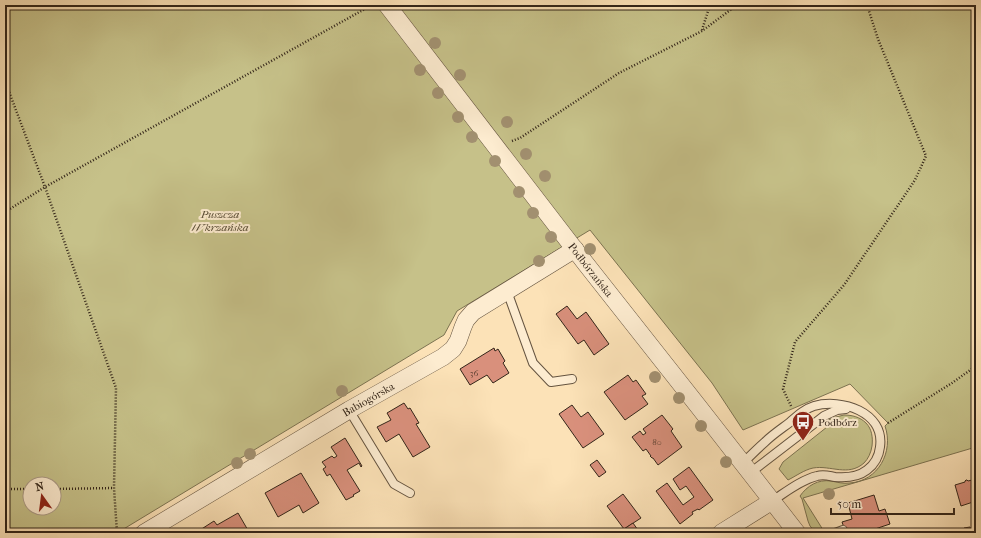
<svg xmlns="http://www.w3.org/2000/svg" width="981" height="538" font-family="'IM FELL French Canon',serif">
<rect width="100%" height="100%" fill="#fce2b7"/>
<filter id="stains"><feTurbulence type="fractalNoise" baseFrequency=".005" numOctaves="4"/><feColorMatrix values="0 0 0 0 .2 0 0 0 0 .09 0 0 0 0 .02 0 0 0 .5 -.17"/></filter>
<radialGradient id="worn" r=".72"><stop offset=".6" stop-color="#630" stop-opacity="0"/><stop offset="1" stop-color="#630" stop-opacity=".3"/></radialGradient>
<g fill="#c6c189" stroke="#7c7351" fill-rule="evenodd">
<path d="M 5,5 L 976,5 L 976,447 L 803,498 L 825,533 L 816,533 L 810,526 L 808,521 L 802,499 L 800,496 C 807,486 818,479 831,481 C 837,482 843,484 850,483 C 878,481 894,452 885,426 L 888,423 L 850,384 L 743,430 L 712,383 L 590,230 L 457,311 L 444,335 L 117,533 L 5,533 ZM 30,484 L 54,484 L 54,508 L 30,508 Z"/>
<path d="M 844,415 C 852,415 860,417 866,423 C 872,429 873,438 872,446 C 871,453 868,459 864,463 C 848,477 831,465 813,468 C 804,470 796,476 788,480 L 779,469 L 783,462 L 827,427 L 824,423 L 832,418 Z"/>
</g>
<g fill="#d9907c" stroke="#332519">
<polygon points="567,306 577,319 586,312 609,344 594,355 584,340 578,344 556,314"/>
<polygon points="494,348 495,351 498,349 505,361 503,363 509,373 493,383 487,375 470,385 460,369"/>
<polygon points="628,375 633,382 636,380 646,394 642,396 648,404 625,420 604,392"/>
<polygon points="404,403 408,409 410,408 419,423 416,424 430,447 413,457 399,434 386,442 377,427 391,420 387,413"/>
<polygon points="572,405 581,417 588,412 604,434 583,448 559,414"/>
<polygon points="662,415 673,429 671,431 682,447 658,465 653,458 652,458 650,456 651,456 646,449 643,451 632,437 640,431 643,435 646,433 643,429"/>
<polygon points="345,438 362,466 361,467 359,463 347,470 360,491 353,495 354,496 346,500 330,474 327,476 323,469 326,467 322,462 332,456 334,458 337,456 331,447"/>
<polygon points="597,460 606,472 599,477 590,465"/>
<polygon points="689,467 713,500 699,510 698,509 692,512 693,514 680,524 656,491 667,483 683,505 694,497 686,486 680,490 673,479"/>
<polygon points="301,473 319,503 303,513 299,505 278,517 265,493"/>
<polygon points="976,479 976,501 961,506 955,485 965,482 965,481 966,480 967,480 968,481"/>
<polygon points="623,494 641,518 624,529 607,506"/>
<polygon points="874,495 879,511 885,509 890,524 866,532 866,533 846,533 842,522 852,519 848,503"/>
<polygon points="238,513 249,532 248,533 199,533 198,531 199,530 200,530 214,521 217,525"/>
<polygon points="633,523 640,533 619,533 624,529"/>
<polygon points="970,527 971,531 976,530 976,533 960,533 965,532 964,528"/>
</g>
<g fill="none" stroke-linecap="round" stroke-linejoin="round">
<g stroke="#655440" stroke-width="10">
<g id="lane">
<polyline points="507,291 533,363 551,382 572,379"/>
<polyline points="349,410 394,484 410,493"/>
<path d="M 743,463 C 750,456 757,449 765,442 C 772,435 781,429 789,423 C 797,416 804,409 814,406 C 841,398 885,412 880,447 C 879,456 875,464 867,470 C 858,477 846,478 835,477 C 829,476 824,474 817,476 C 801,480 786,492 772,501"/>
<polyline points="750,473 824,416 837,410 846,409"/>
<polyline points="835,533 843,530"/>
</g>
</g>
<g stroke="#655440" stroke-width="18">
<g id="street">
<path id="s1" d="M 387,5 L 586,264 L 698,406 L 797,533"/>
<path id="s2" d="M 144,533 L 349,410 L 443,357 L 453,349 L 458,341 L 463,327 L 466,320 L 473,312 L 575,249"/>
<polyline points="721,533 772,501"/>
</g>
</g>
<g stroke="#332519" stroke-width="2.5" stroke-dasharray="1 2" stroke-linecap="butt">
<polyline points="702,30 710,5"/>
<polyline points="5,81 45,187 116,388 114,488 117,533"/>
<polyline points="512,141 520,138 619,73 702,31 737,5"/>
<polyline points="5,212 45,187 372,5"/>
<polyline points="791,406 783,389 795,342 844,285 915,180 926,156 878,39 867,5"/>
<polyline points="888,423 952,383 976,366"/>
<polyline points="5,489 30,489"/>
<polyline points="54,489 114,488"/>
</g>
<use href="#lane" stroke="#fdecd0" stroke-width="8"/>
<use href="#street" stroke="#fdecd0" stroke-width="17"/>
</g>
<g fill="#a29070">
<circle cx="435" cy="43" r="6"/>
<circle cx="420" cy="70" r="6"/>
<circle cx="460" cy="75" r="6"/>
<circle cx="438" cy="93" r="6"/>
<circle cx="458" cy="117" r="6"/>
<circle cx="507" cy="122" r="6"/>
<circle cx="472" cy="137" r="6"/>
<circle cx="526" cy="154" r="6"/>
<circle cx="495" cy="161" r="6"/>
<circle cx="545" cy="176" r="6"/>
<circle cx="519" cy="192" r="6"/>
<circle cx="533" cy="213" r="6"/>
<circle cx="551" cy="237" r="6"/>
<circle cx="590" cy="249" r="6"/>
<circle cx="539" cy="261" r="6"/>
<circle cx="655" cy="377" r="6"/>
<circle cx="342" cy="391" r="6"/>
<circle cx="679" cy="398" r="6"/>
<circle cx="701" cy="426" r="6"/>
<circle cx="250" cy="454" r="6"/>
<circle cx="726" cy="462" r="6"/>
<circle cx="237" cy="463" r="6"/>
<circle cx="829" cy="494" r="6"/>
</g>
<defs>
<g id="bus-pin" transform="scale(1.15)"><path d="M0 17L-7.5 6A9.5 9.5 0 1 1 7.5 6Z" fill="#8f2418" stroke="#fdecd0"/><path d="M-5-6H5V4H4V6H2V4H-2V6H-4V4H-5ZM-3.5-4V0h7V-4ZM-3.5 1.2v1.5H-2V1.2ZM2 1.2v1.5H3.5V1.2Z" fill="#fff"/></g>
</defs>
<g fill-rule="evenodd">
<use href="#bus-pin" x="803" y="422"/>
</g>
<g text-anchor="middle" stroke-width="4" stroke-linejoin="round" paint-order="stroke">
<g font-size="9" fill="#5c4032">
<text x="474" y="376">36</text>
<text x="657" y="445">80</text>
</g>
<g font-size="11" font-style="italic" fill="#584c35" stroke="#fdecd0">
<text x="220" y="218">Puszcza<tspan x="220" dy="13">Wkrzańska</tspan></text>
</g>
<g font-size="11" fill="#332519" stroke="#fdecd0">
<text dy="4" stroke="none"><textPath href="#s1" startOffset="334">Podbórzańska</textPath></text>
<text dy="4" stroke="none"><textPath href="#s2" startOffset="261">Babiogórska</textPath></text>
</g>
<g font-size="11" fill="#332519" stroke="#fdecd0" text-anchor="start">
<text x="818" y="426">Podbórz</text>
</g>
</g>
<rect width="981" height="538" fill="none" stroke="#fce2b7" stroke-width="20"/>
<rect x="6" y="6" width="969" height="526" fill="none" stroke="#332519" stroke-width="2"/>
<rect x="10" y="10" width="961" height="518" fill="none" stroke="#332519"/>
<g transform="translate(42 496) rotate(346)"><circle r="19" fill="#fdecd0" stroke="#ac9c87"/>
<path d="M0-3L7 15L0 10L-7 15Z" fill="#8f2418"/>
<text y="-6" font-size="11" font-weight="bold" text-anchor="middle" fill="#332519">N</text>
</g>
<path d="M831 508v6h123v-6" fill="none" stroke="#332519" stroke-width="2"/>
<text x="837" y="508" font-size="12" fill="#332519" stroke="#fdecd0" stroke-width="3" paint-order="stroke">50 m</text>
<rect width="100%" height="100%" filter="url(#stains)"/>
<rect width="100%" height="100%" fill="url(#worn)"/>
</svg>
